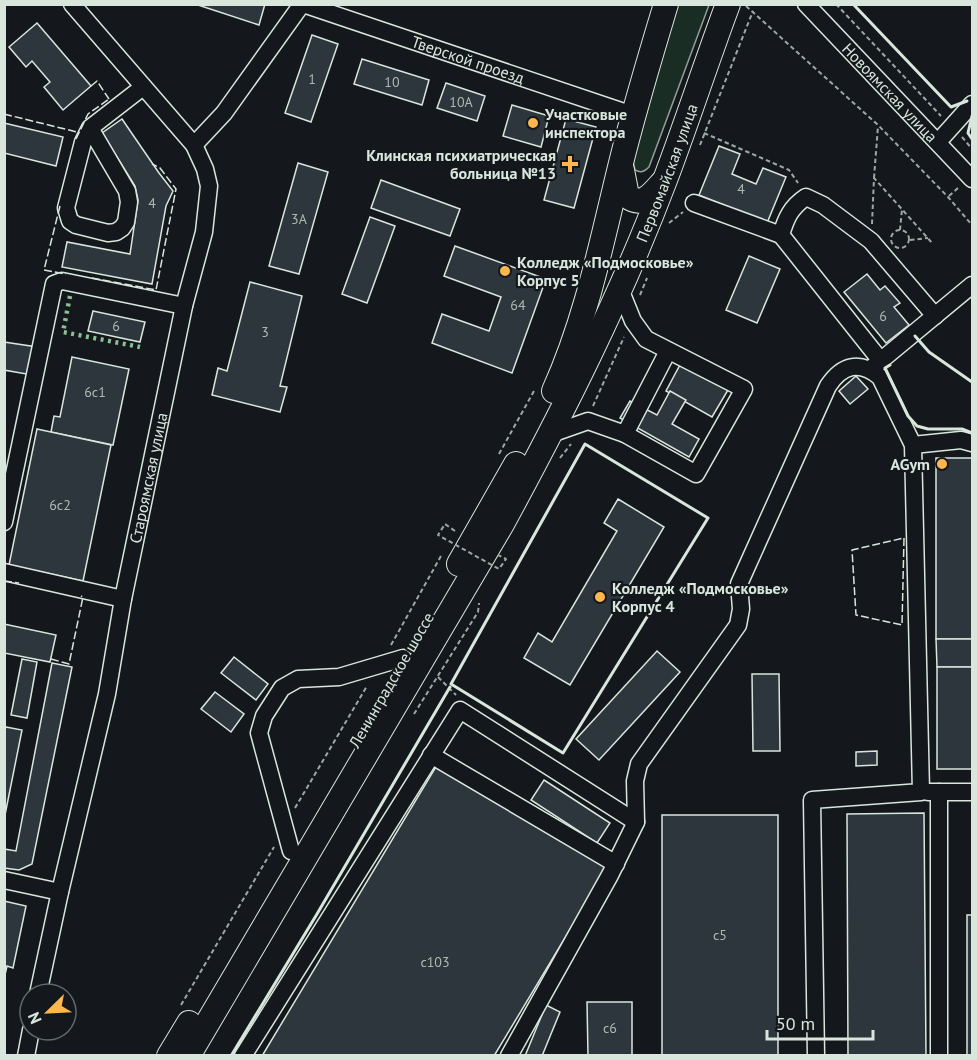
<svg xmlns="http://www.w3.org/2000/svg" width="977" height="1060" font-family="'PT Sans',sans-serif">
<rect width="100%" height="100%" fill="#14181c"/>
<path fill="#1a2d24" stroke="#939e99" stroke-width="1.5" d="M 677,5 L 709,5 L 649,167 C 644,172 641,173 635,170 L 633,161 Z"/>
<g fill="#2c363c" stroke="#d8e6dc" stroke-width="1.5">
<polygon points="195,4 265,4 259,25"/>
<polygon points="37,23 91,86 63,110 44,87 50,82 32,61 26,67 9,47"/>
<polygon points="312,35 338,44 311,122 285,113"/>
<polygon points="362,59 429,80 422,105 354,84"/>
<polygon points="446,83 485,96 477,121 437,108"/>
<polygon points="512,105 549,116 541,147 503,136"/>
<polygon points="122,119 159,173 173,191 166,206 152,284 62,267 67,242 130,254 138,200 135,186 102,133"/>
<polygon points="566,119 596,127 574,208 544,200"/>
<polygon points="4,123 63,137 56,166 4,153"/>
<polygon points="719,146 740,154 732,174 756,184 763,168 786,177 767,223 699,195"/>
<polygon points="298,163 328,172 299,274 269,266"/>
<polygon points="381,180 460,209 450,236 371,208"/>
<polygon points="370,217 395,226 367,303 342,294"/>
<polygon points="455,246 546,279 512,373 432,343 442,314 489,331 501,297 444,276"/>
<polygon points="749,256 780,269 757,323 726,310"/>
<polygon points="867,274 880,290 885,286 900,303 894,307 909,325 886,343 844,292"/>
<polygon points="250,282 302,296 280,386 287,387 280,412 212,395 218,368 227,371"/>
<polygon points="93,311 145,322 140,342 88,331"/>
<polygon points="4,342 37,347 32,375 4,370"/>
<polygon points="72,357 129,369 113,445 51,432 54,416 60,417"/>
<polygon points="681,363 728,390 712,417 666,391"/>
<polygon points="856,376 868,389 850,404 839,391"/>
<polygon points="670,391 686,400 672,424 699,439 689,457 620,418 630,401 657,415"/>
<polygon points="37,429 111,445 83,581 9,565"/>
<rect x="936" y="458" width="36" height="181"/>
<polygon points="618,499 664,527 570,685 524,658 538,633 552,642 617,531 604,523"/>
<polygon points="4,624 56,635 50,662 4,653"/>
<polygon points="936,639 972,639 972,667 937,667"/>
<polygon points="657,651 680,672 599,760 576,739"/>
<polygon points="234,657 268,684 256,700 221,673"/>
<polygon points="22,659 37,662 27,718 11,715"/>
<polygon points="52,663 72,667 32,864 19,870 4,868 4,849 16,851"/>
<rect x="937" y="667" width="35" height="102"/>
<polygon points="752,674 779,674 780,751 753,751"/>
<polygon points="215,692 244,714 231,732 201,709"/>
<polygon points="6,727 22,730 4,820 4,732"/>
<polygon points="877,751 877,765 856,766 856,752"/>
<polygon points="437,765 607,868 494,1056 262,1056"/>
<polygon points="544,780 610,823 597,843 531,800"/>
<polygon points="924,813 926,1056 848,1056 847,814"/>
<rect x="662" y="815" width="116" height="241"/>
<polygon points="4,901 26,906 13,968 7,966 4,979"/>
<rect x="967" y="915" width="5" height="141"/>
<polygon points="587,1002 632,1002 632,1056 588,1056"/>
<polygon points="546,1005 560,1012 542,1056 525,1056"/>
</g>
<g fill="none" stroke-linecap="round" stroke-linejoin="round">
<g stroke="#d8e6dc" stroke-width="19">
<g id="minor">
<path id="s1" d="M 303,4 L 633,115"/>
<path id="s2" d="M 806,4 L 972,179"/>
<polyline points="90,128 127,191 129,202 126,222 122,228 116,232 108,233 76,225 70,221 66,208 83,142 90,128 143,87"/>
<polyline points="938,142 972,104"/>
<polyline points="194,145 224,113 302,4"/>
<polyline points="694,203 781,235"/>
<path d="M 881,361 L 781,235 C 786,218 791,207 806,197 L 823,205 L 871,241 L 935,316"/>
<polyline points="873,367 972,285"/>
<polyline points="551,434 588,421 625,434 696,474 744,389 646,339 633,321 620,289"/>
<polyline points="625,434 668,351"/>
<polyline points="913,445 961,440 972,443"/>
<polyline points="4,522 54,284 62,281 184,306"/>
<polyline points="4,572 123,599"/>
<polyline points="431,755 616,864"/>
<polyline points="928,792 972,792"/>
<polyline points="939,792 939,1056"/>
<polyline points="291,851 259,733 264,716 282,688 298,679 339,677 403,658"/>
<polyline points="4,880 60,892"/>
<path id="s3" d="M 38,994 L 60,892 L 107,694 L 123,599 L 184,306 L 204,232 L 209,186 L 205,169 L 194,145 L 72,4"/>
<polyline points="26,1056 31,1030"/>
<polyline points="243,1056 460,710 636,822"/>
<path d="M 509,1056 L 610,875 L 636,822 L 635,781 L 639,764 L 738,625 L 741,609 L 739,584 L 828,386 C 842,365 859,360 880,377 L 913,445 L 921,792 L 812,800 L 816,1056"/>
</g>
</g>
<g stroke="#d8e6dc" stroke-width="26">
<g id="highway">
<path d="M 622,170 L 627,196 C 643,208 652,194 663,182"/>
<path d="M 554,391 C 587,318 602,240 621,163 C 634,110 650,57 666,4"/>
<polyline points="459,564 516,464"/>
<polyline points="169,1056 189,1023"/>
<path id="s4" d="M 188,1056 L 502,524 C 563,412 620,299 665,180 C 687,122 706,63 728,4"/>
</g>
</g>
<g stroke="#9da8a2" stroke-width="2" stroke-dasharray="4.5 3" stroke-linecap="butt">
<polyline points="836,4 941,116"/>
<polyline points="746,6 878,125 948,197 972,225"/>
<polyline points="704,133 789,170 798,183"/>
<polyline points="962,137 972,149"/>
<polyline points="700,145 753,11"/>
<polyline points="874,178 878,126"/>
<polyline points="949,196 958,188"/>
<polyline points="669,223 683,212"/>
<polyline points="872,224 874,178 933,244"/>
<polyline points="900,230 902,209"/>
<circle cx="900" cy="239" r="9"/>
<polyline points="910,240 928,238"/>
<polyline points="640,295 647,278"/>
<polyline points="593,406 624,337"/>
<polyline points="499,454 534,391"/>
<polyline points="560,458 571,444"/>
<polyline points="391,645 441,556"/>
<polyline points="438,677 456,695"/>
<polyline points="414,714 478,612 479,603"/>
<polyline points="295,808 367,686"/>
<polyline points="181,1005 274,847"/>
</g>
<use href="#minor" stroke="#14181c" stroke-width="16"/>
<use href="#highway" stroke="#14181c" stroke-width="24"/>
<polyline stroke="#9da8a2" stroke-width="2" stroke-dasharray="4.5 3" stroke-linecap="butt" points="455,531 445,524 438,535 499,569 506,559 498,555"/>
<polyline stroke="#8ac095" stroke-width="4.5" stroke-dasharray="3 4.5" stroke-linecap="butt" points="70,296 63,332 140,347"/>
<g stroke="#d8e6dc" stroke-width="1.5" stroke-dasharray="8 3" stroke-linecap="butt">
<polyline points="91,86 97,81 109,99"/>
<polyline points="4,114 77,132"/>
<polyline points="76,139 88,114 109,99"/>
<polyline points="60,206 44,270 66,274"/>
<polyline points="92,278 156,290 176,189 160,168 152,164"/>
<polygon points="904,538 902,625 856,615 852,550"/>
<polyline points="4,581 19,583"/>
<polyline points="51,659 69,664 83,597 81,596"/>
</g>
<g stroke="#d8e6dc" stroke-width="3">
<polyline points="853,4 951,107 967,101"/>
<polyline points="972,116 968,133 972,139"/>
<polyline points="915,336 929,352 972,382"/>
<polyline points="890,365 885,368 908,416 917,426 928,429 962,429 972,433"/>
<polygon points="585,444 708,518 563,753 451,684"/>
<polyline points="231,1056 317,914 450,687"/>
</g>
</g>
<g fill="#ffb74d" stroke="#14181c" stroke-width="2">
<circle cx="533" cy="123" r="6"/>
<path d="M567 155h6v6h6v6h-6v6h-6v-6h-6v-6h6z"/>
<circle cx="505" cy="271" r="6"/>
<circle cx="942" cy="464" r="6"/>
<circle cx="600" cy="597" r="6"/>
</g>
<g text-anchor="middle" stroke-width="4.5" stroke-linejoin="round" paint-order="stroke">
<g font-size="14" fill="#adbab4">
<text x="312" y="84">1</text>
<text x="392" y="87">10</text>
<text x="461" y="107">10А</text>
<text x="741" y="194">4</text>
<text x="152" y="208">4</text>
<text x="299" y="224">3А</text>
<text x="518" y="310">64</text>
<text x="883" y="321">6</text>
<text x="116" y="331">6</text>
<text x="265" y="337">3</text>
<text x="95" y="397">6с1</text>
<text x="60" y="510">6с2</text>
<text x="720" y="940">с5</text>
<text x="435" y="967">c103</text>
<text x="610" y="1033">с6</text>
</g>
<g font-size="16" fill="#d8e6dc" stroke="#14181c">
<text dy="6" stroke="none"><textPath href="#s1" startOffset="174">Тверской проезд</textPath></text>
<text dy="6" stroke="none"><textPath href="#s2" startOffset="122">Новоямская улица</textPath></text>
<text dy="6" stroke="none"><textPath href="#s4" startOffset="1006">Первомайская улица</textPath></text>
<text dy="6" stroke="none"><textPath href="#s3" startOffset="528">Староямская улица</textPath></text>
<text transform="translate(391 680) rotate(-60)" y="6">Ленинградское шоссе</text>
</g>
<g font-size="16" font-weight="bold" fill="#d8e6dc" stroke="#14181c" text-anchor="start">
<text x="545" y="120">Участковые<tspan x="545" dy="18">инспектора</tspan></text>
<text x="556" y="161" text-anchor="end">Клинская психиатрическая<tspan x="556" dy="18">больница №13</tspan></text>
<text x="517" y="268">Колледж «Подмосковье»<tspan x="517" dy="18">Корпус 5</tspan></text>
<text x="930" y="470" text-anchor="end">AGym</text>
<text x="612" y="594">Колледж «Подмосковье»<tspan x="612" dy="18">Корпус 4</tspan></text>
</g>
</g>
<rect width="977" height="1060" fill="none" stroke="#d8e6dc" stroke-width="12"/>
<g transform="translate(48 1012) rotate(246)"><circle r="28" fill="#14181c" stroke="#626a69" stroke-width="1.5"/>
<path d="M0-4.5L10 22L0 15L-10 22Z" fill="#ffb74d"/>
<text y="-9" font-size="16" font-weight="bold" text-anchor="middle" fill="#d8e6dc">N</text>
</g>
<path d="M767 1030v9h106v-9" fill="none" stroke="#d8e6dc" stroke-width="3"/>
<text x="776" y="1030" font-size="18" fill="#d8e6dc" stroke="#14181c" stroke-width="4.5" paint-order="stroke">50 m</text>
</svg>
